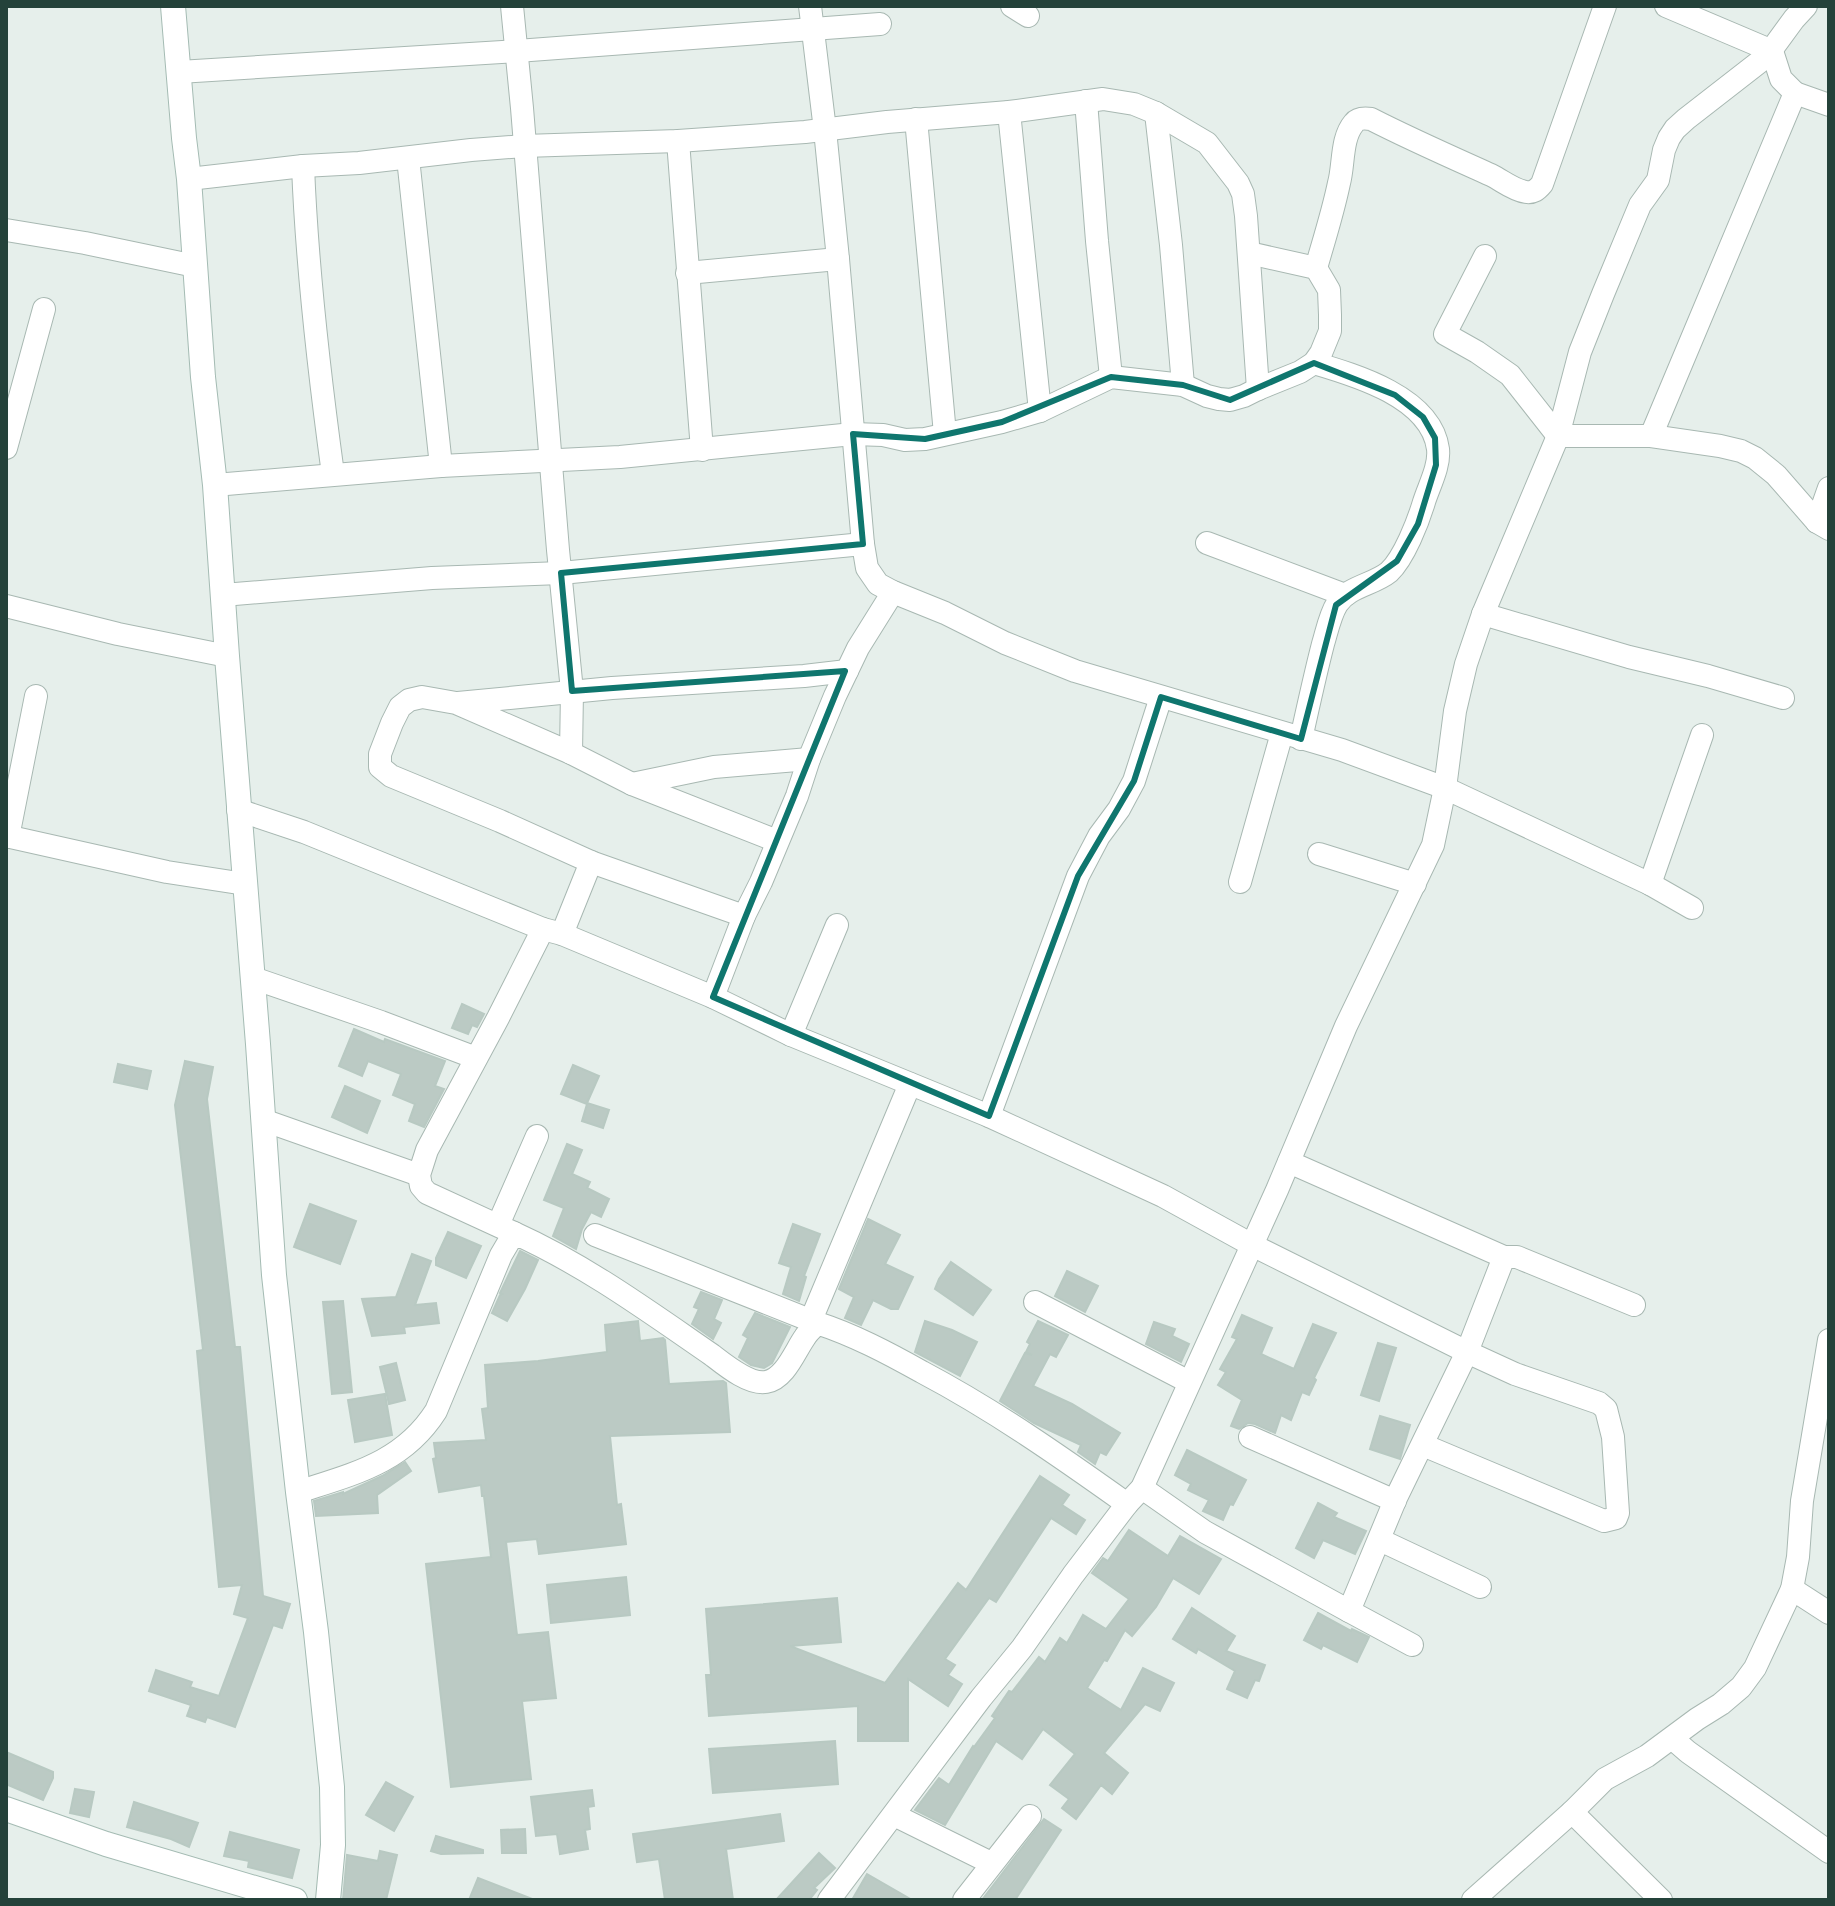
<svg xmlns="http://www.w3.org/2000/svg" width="1835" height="1906" font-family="'DM Sans',sans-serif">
<rect width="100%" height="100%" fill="#e6efeb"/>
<g fill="#bbcac4" stroke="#b8c9c2" stroke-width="2">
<polygon points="462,1004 484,1014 477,1027 472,1025 468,1034 452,1028"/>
<polygon points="354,1029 384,1042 385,1039 445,1061 435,1086 444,1089 424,1127 409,1121 415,1104 393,1095 401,1074 368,1061 362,1076 339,1066"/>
<polygon points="185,1061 213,1067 207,1099 235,1347 240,1347 263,1596 290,1604 282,1628 273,1625 235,1727 207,1717 205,1722 187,1716 191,1705 149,1691 156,1670 192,1682 190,1687 219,1696 248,1618 234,1614 242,1585 219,1587 197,1351 203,1350 175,1105"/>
<polygon points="118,1064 151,1071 147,1089 114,1082"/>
<polygon points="573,1065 599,1076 587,1103 609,1110 603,1128 582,1121 587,1104 561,1094"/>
<polygon points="345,1086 380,1101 367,1133 332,1117"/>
<polygon points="567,1144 582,1150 572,1174 590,1182 587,1188 609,1199 601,1217 591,1212 582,1229 576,1249 553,1236 564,1208 544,1200"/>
<polygon points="310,1204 356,1221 340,1264 294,1247"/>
<polygon points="868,1219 900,1235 885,1264 913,1277 898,1309 891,1309 873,1300 861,1325 845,1318 854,1297 839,1289"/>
<polygon points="793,1224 820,1234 804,1276 806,1277 799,1301 783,1294 791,1267 779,1263"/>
<polygon points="448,1232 481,1246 466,1278 436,1265 436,1258"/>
<polygon points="520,1251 538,1260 525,1289 507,1321 492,1313 500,1295 502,1294 500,1293"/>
<polygon points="412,1254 431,1261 415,1305 436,1303 439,1323 404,1327 405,1333 372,1336 362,1299 396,1297"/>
<polygon points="951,1262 991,1290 973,1315 935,1289 939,1279"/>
<polygon points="1067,1271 1098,1286 1085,1312 1055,1296"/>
<polygon points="701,1292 722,1300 714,1319 721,1323 713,1339 692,1324 699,1309 694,1307"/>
<polygon points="343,1301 352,1392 332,1394 323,1302"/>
<polygon points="755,1313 790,1327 772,1363 764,1368 751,1365 739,1357 748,1338 743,1335"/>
<polygon points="1242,1315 1272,1328 1261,1354 1294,1369 1313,1324 1336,1333 1314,1378 1316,1380 1309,1395 1302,1392 1291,1420 1281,1415 1275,1433 1255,1424 1248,1423 1239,1429 1231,1426 1242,1400 1218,1385 1226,1372 1220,1369 1237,1339 1232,1337"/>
<polygon points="638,1321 640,1341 663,1338 665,1340 669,1384 723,1381 726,1383 730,1432 610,1436 617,1505 621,1504 626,1544 539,1554 537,1539 506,1542 517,1635 548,1632 556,1698 522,1701 531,1779 451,1787 426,1564 491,1557 484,1496 482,1496 481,1485 439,1492 433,1459 436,1458 434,1443 486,1440 482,1409 488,1408 485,1365 538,1361 607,1352 605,1325"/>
<polygon points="925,1321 952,1330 977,1342 960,1376 915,1352"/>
<polygon points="1038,1321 1068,1335 1056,1357 1050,1354 1033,1386 1072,1404 1120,1433 1106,1455 1100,1452 1095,1464 1078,1452 1081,1445 1034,1423 1000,1401 1025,1353 1032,1355 1026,1352 1030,1344 1027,1342"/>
<polygon points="1154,1322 1175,1329 1172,1336 1189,1344 1181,1362 1146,1344"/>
<polygon points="1378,1343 1396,1348 1379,1401 1361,1395"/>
<polygon points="396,1363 405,1400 389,1404 380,1367"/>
<polygon points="385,1394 392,1435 355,1442 348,1400"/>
<polygon points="1380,1416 1410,1425 1400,1459 1370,1449"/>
<polygon points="1187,1450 1246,1480 1233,1505 1230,1504 1223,1520 1203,1511 1209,1500 1188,1490 1191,1484 1175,1475"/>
<polygon points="405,1462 411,1471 377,1495 378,1513 316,1516 314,1501 343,1492 343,1494 382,1476"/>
<polygon points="1040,1476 1069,1495 1062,1505 1085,1520 1076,1534 1051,1518 996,1602 989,1598 945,1659 955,1665 948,1675 962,1684 948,1706 908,1679 908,1741 858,1741 858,1706 709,1716 706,1675 711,1675 706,1609 837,1598 841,1642 790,1646 885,1683 958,1583 966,1590"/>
<polygon points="1318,1503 1337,1513 1334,1517 1366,1531 1355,1554 1323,1540 1314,1558 1296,1548"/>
<polygon points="1129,1530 1168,1556 1180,1536 1221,1559 1199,1594 1173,1578 1156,1607 1132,1636 1125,1630 1107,1661 1104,1660 1087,1688 1121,1710 1143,1668 1174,1683 1160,1711 1145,1704 1104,1753 1128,1773 1112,1794 1101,1785 1076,1819 1062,1808 1069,1799 1050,1785 1075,1754 1043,1729 1022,1759 996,1741 945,1825 915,1810 939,1778 949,1785 973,1746 974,1747 995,1718 992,1716 1009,1691 1012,1692 1039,1657 1045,1662 1060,1638 1067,1643 1083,1615 1106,1629 1129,1599 1092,1573 1103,1558 1108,1561"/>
<polygon points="626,1577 630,1615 551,1623 547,1585"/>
<polygon points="1192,1608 1235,1636 1226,1651 1265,1665 1259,1681 1255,1680 1247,1698 1227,1689 1235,1671 1198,1649 1196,1653 1173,1639"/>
<polygon points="1318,1613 1351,1631 1352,1629 1369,1637 1357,1662 1323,1645 1321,1649 1304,1640"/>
<polygon points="835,1741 838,1784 713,1793 709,1749"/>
<polygon points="6,1752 53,1772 53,1778 43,1800 6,1784"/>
<polygon points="386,1782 413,1797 394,1831 366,1815"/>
<polygon points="75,1789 94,1792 89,1817 70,1813"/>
<polygon points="592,1790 594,1806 588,1807 590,1829 585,1830 588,1849 560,1854 557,1834 536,1836 531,1797"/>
<polygon points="134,1802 198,1823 189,1847 171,1839 127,1827"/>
<polygon points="780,1814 784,1841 726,1849 733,1900 665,1900 659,1859 637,1862 633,1834"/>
<polygon points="1044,1819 1061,1830 1015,1900 982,1900"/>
<polygon points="525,1829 526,1853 502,1853 501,1830"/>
<polygon points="230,1832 299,1850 292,1878 248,1867 249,1861 224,1856"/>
<polygon points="436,1836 483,1850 483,1853 441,1854 431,1851"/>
<polygon points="380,1851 397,1855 386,1900 343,1900 347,1855 378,1861"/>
<polygon points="819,1853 835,1868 814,1888 817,1890 809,1900 776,1900"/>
<polygon points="867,1874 912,1900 852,1900"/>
<polygon points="478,1878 532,1899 531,1900 469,1900"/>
</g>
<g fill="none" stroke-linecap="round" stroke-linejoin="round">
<g stroke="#a8b8b2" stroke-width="24">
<g id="street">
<polyline points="512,6 522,108 558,550 572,691 571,753"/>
<polyline points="810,6 825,130 838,259 863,544 867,568 878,584 893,592 945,613 1005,643 1075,671 1342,750 1445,788 1650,884 1692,908"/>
<polyline points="1012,6 1028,16"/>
<polyline points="1666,6 1772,51 1781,79 1795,93"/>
<polyline points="179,72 517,51 880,24"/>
<polyline points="1086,101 1097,241 1111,377"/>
<polyline points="1009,112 1040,411"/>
<polyline points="1156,113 1171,245 1183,385"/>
<polyline points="916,119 945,434"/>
<polyline points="678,141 702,450"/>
<polyline points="408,158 441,466"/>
<path d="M 303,166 C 307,270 319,372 333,474"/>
<polyline points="189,179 303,166 359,163 471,150 524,146 678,141 805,132 887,122 1009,112 1103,99 1134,104 1156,113 1207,143 1238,183 1243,194 1246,216 1258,389"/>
<polyline points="6,230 85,243 195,266"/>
<polyline points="1485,256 1445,334 1477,352 1510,375 1558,436 1580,352 1603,294 1640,205 1658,180 1664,150 1669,138 1675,129 1686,119 1767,56 1794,19 1806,6"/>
<path d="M 1316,268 C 1324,240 1333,212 1339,183 C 1344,165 1341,138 1354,123 C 1358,118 1364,118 1371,119 C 1410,139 1451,157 1491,175 C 1503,181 1513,190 1526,192 C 1533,193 1537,190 1542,184 L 1605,6"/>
<polyline points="687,273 838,259"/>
<polyline points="1651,436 1795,93 1829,105"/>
<polyline points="6,448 44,309"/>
<polyline points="215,485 441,466 620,457 853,434 883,435 905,440 925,439 1002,422 1040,411 1111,377 1183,385 1207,396 1219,399 1230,400 1244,396 1258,389 1300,372 1314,363 1321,353 1330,331 1330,315 1329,290 1316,268 1249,253"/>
<polyline points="1817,522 1829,488"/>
<polyline points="1207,543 1345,595"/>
<polyline points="223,595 432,578 561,573 863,544"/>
<polyline points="6,606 118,634 227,656"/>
<polyline points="1483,614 1629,657 1708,676 1783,698"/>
<polyline points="458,703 612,688 804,676 847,671"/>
<path d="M 1301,739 C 1308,707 1315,675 1323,644 C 1327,631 1330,615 1337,604 C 1349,586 1373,585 1389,572 C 1404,558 1418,522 1424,502 C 1429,486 1440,466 1438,449 C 1431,397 1355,375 1314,363"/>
<polyline points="632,784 714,767 809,759"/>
<polyline points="238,810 304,832 543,929 562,934 713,997 791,1035 989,1116 1163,1196 1252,1245 1467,1352 1515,1374 1599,1403 1606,1409 1613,1437 1618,1513 1616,1518 1604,1521 1423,1445"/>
<polyline points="6,836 167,872 245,884"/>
<polyline points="8,837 36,696"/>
<polyline points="1319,854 1415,884"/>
<polyline points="1240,882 1282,733"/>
<polyline points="1650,884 1702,735"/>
<polyline points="744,916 591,862 500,821 391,776 380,767 380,754 392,723 400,707 409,700 422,697 456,703 571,753 632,784 777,841"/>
<polyline points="562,934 591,862"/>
<polyline points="253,978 381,1022 476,1058"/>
<polyline points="713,997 744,916 761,882 797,796 809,759 835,696 858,648 893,592"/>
<polyline points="791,1035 837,925"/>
<polyline points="989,1116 1078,876 1099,836 1119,809 1134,781 1161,697"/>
<polyline points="263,1120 419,1175"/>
<polyline points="1289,1162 1504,1257 1517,1257 1634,1305"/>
<polyline points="498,1225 537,1136"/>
<polyline points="514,1233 427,1193 421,1186 419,1175 427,1150 498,1018 543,929"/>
<polyline points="595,1235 817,1323"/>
<polyline points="1035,1302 1189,1382"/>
<polyline points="811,1320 910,1084"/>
<polyline points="1250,1437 1395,1501"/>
<polyline points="1142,1488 1205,1532 1349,1611 1396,1498 1467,1352 1504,1257"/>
<path d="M 298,1492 C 353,1474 403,1463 436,1411 L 501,1255 L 514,1233 C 585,1265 648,1311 712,1355 C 725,1365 749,1385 766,1382 C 785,1379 795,1351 805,1337 C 808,1332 813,1328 817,1323 C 854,1335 888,1353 922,1372 C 994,1410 1061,1457 1127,1504"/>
<polyline points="1380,1540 1480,1587"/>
<polyline points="1792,1589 1829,1613"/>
<polyline points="1349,1611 1412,1645"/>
<polyline points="1673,1739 1688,1752 1829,1852"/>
<polyline points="1572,1812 1661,1900"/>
<polyline points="894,1815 991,1863"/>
<polyline points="829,1900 981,1698 1022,1648 1073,1575 1127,1504 1142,1488 1277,1190 1346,1026 1433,845 1445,788 1455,711 1466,664 1483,614 1558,436 1651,436 1720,446 1741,451 1755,458 1776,475 1817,522 1829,529"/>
<polyline points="964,1900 1030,1816"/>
<polyline points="1473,1900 1572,1812 1605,1779 1647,1756 1697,1719 1721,1704 1741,1687 1755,1668 1792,1589 1798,1557 1802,1501 1829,1340"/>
</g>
</g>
<g stroke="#a4bbb3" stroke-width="26">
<g id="secondary">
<polyline points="173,6 184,138 189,179 203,377 215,485 227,656 258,1044 274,1275 298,1492 316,1632 332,1787 333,1845 328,1900"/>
<polyline points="6,1809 106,1844 295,1900"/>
</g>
</g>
<use href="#street" stroke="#fff" stroke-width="22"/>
<use href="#secondary" stroke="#fff" stroke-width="24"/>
</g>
<path fill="none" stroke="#0f766e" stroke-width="6" stroke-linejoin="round" d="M 1314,363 L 1395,395 L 1423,417 L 1435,438 L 1436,465 L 1418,524 L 1397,561 L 1336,605 L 1301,739 L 1161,697 L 1134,781 L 1078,876 L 989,1116 L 713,997 L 845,671 L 572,691 L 561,573 L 863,544 L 853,434 L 925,439 L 1002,422 L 1111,377 L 1183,385 L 1230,400 Z"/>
<rect width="1835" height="1906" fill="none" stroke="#24423a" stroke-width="16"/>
</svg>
